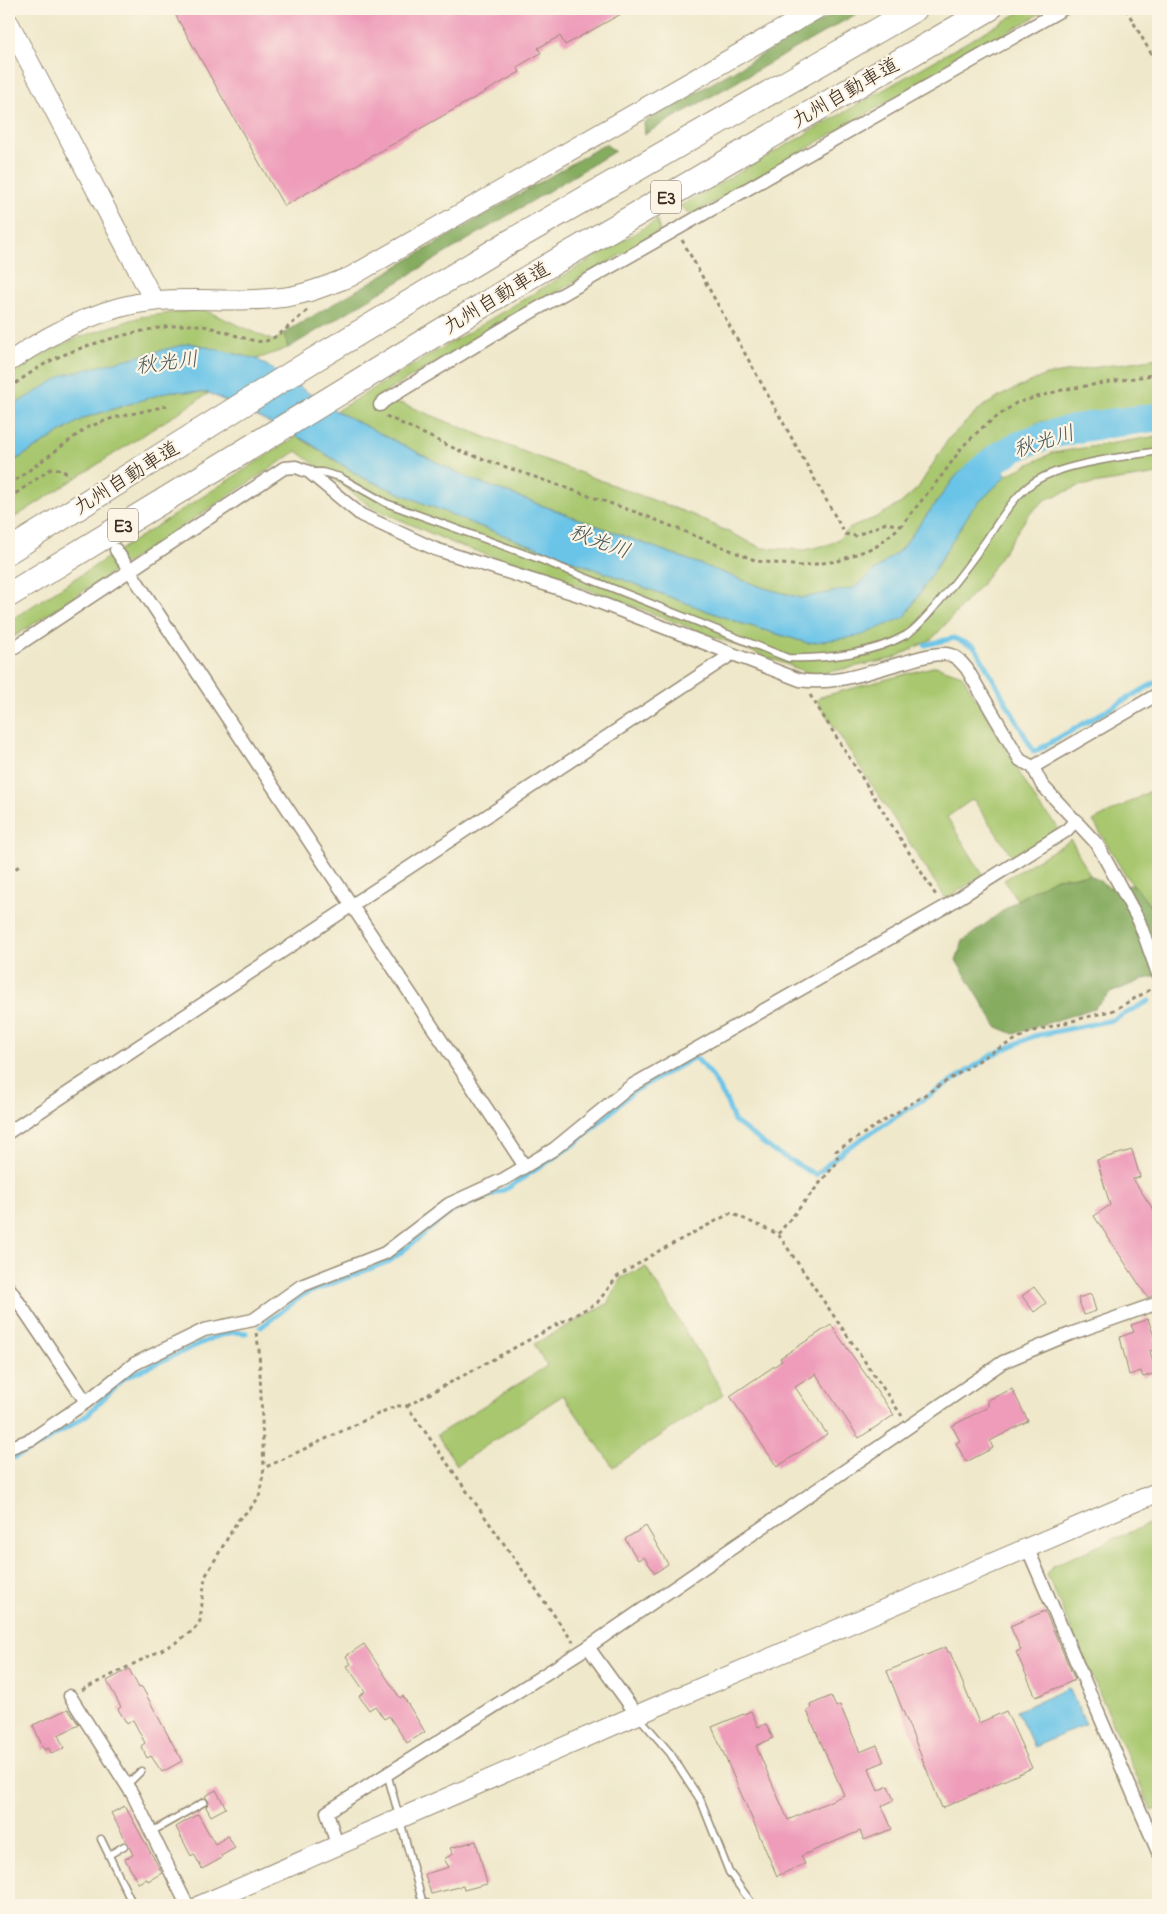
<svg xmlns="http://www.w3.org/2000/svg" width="1167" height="1914" font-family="'Indie Flower','Klee One',sans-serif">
<rect width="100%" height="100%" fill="#fcf5e5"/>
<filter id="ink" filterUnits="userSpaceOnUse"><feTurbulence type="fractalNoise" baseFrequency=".02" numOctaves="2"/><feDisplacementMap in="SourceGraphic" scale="10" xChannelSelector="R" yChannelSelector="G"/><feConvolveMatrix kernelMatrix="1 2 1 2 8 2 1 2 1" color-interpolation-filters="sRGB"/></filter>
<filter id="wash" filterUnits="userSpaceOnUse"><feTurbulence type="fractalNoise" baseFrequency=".0096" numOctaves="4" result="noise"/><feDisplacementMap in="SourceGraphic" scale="20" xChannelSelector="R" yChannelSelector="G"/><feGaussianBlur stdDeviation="1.12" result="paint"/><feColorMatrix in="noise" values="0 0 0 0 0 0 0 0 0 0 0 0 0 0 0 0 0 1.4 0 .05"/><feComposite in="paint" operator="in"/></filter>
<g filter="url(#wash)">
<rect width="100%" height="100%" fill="#efe8cb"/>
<g fill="#a8c76e" stroke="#727846">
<polygon points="1025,9 1048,9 692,215 680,206"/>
<polygon points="657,220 660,232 372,400 403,404 498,442 693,515 762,548 805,550 830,544 840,538 850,528 877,517 901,503 918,488 949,438 982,407 1006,393 1046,375 1158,358 1158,404 1039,422 985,449 956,476 902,548 854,588 801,598 764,588 468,478 336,411"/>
<polygon points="202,309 274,341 284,333 288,348 257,359 190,343 9,408 9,372 74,339 140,317"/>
<polygon points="171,391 209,393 9,521 9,464 84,418"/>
<polygon points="297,436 361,477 471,523 740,623 808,643 905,617 972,509 1007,475 1052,453 1158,436 1158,474 1079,486 1045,500 1029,514 981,585 932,639 892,659 814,675 599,593 455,544 371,507 297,451 9,640 9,621"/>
<polygon points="936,666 962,675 1038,804 1059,828 1013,858 973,799 947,817 983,875 946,899 817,701 820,697"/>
<path d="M 1158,787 L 1158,911 C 1132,895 1110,847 1093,821 Z"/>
<polygon points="1071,840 1090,875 1056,878 1017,900 1004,880"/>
<polygon points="646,1267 724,1394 613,1467 563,1395 457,1465 437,1435 547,1366 534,1344 607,1304 621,1278"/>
<polygon points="1158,1520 1158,1809 1152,1811 1047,1575 1052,1566"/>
</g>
<g fill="#86ac61" stroke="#606b40">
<polygon points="842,9 865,9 645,134 644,122"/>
<polygon points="605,144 615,151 288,348 284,333"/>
<polygon points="1090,875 1109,887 1134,885 1150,906 1158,911 1158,976 1144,979 1110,993 1094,1008 1014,1034 997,1027 956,960 963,941 1017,900 1056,878"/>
</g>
<g fill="#6bc4e8" stroke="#537783">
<polygon points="190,343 257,359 336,411 468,478 764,588 801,598 854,588 902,548 956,476 985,449 1007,475 972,509 905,617 860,636 808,643 740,623 471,523 361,477 308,442 209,393 171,391 84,418 9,464 9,408 64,375"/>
<polygon points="1069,1688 1086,1724 1034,1747 1017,1711"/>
</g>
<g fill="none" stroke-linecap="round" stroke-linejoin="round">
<g stroke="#6bc4e8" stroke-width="5">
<polyline points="925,645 954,638 975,647 1034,752 1158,681"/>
<polyline points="261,1327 303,1295 390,1261 453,1211 508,1188 579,1141 634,1091 695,1057 710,1073 726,1100 734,1121 772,1150 816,1175 844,1150 994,1054 1034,1036 1113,1020 1149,1001"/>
<polyline points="9,1460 40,1445 87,1415 124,1378 215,1337 233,1332 246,1333"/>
</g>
<path stroke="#6bc4e8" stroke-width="29" d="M 967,487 C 1009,428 1093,427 1158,417"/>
</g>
<g id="blocks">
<g fill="#ee9cba">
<polygon points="172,9 630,9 565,45 560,36 538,48 541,53 517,67 520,72 284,206"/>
<polygon points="1132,1150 1140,1177 1133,1179 1158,1217 1158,1292 1148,1298 1094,1216 1110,1205 1097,1160"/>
<polygon points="1034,1287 1046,1303 1034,1312 1022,1296"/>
<polygon points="1091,1294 1096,1311 1084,1315 1078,1298"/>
<polygon points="1148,1319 1158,1348 1150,1351 1156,1373 1143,1377 1141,1371 1129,1375 1120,1337 1134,1332 1131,1325"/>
<polygon points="831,1325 894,1415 859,1438 816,1374 795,1387 827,1434 777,1467 730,1396 782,1361 780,1358"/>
<polygon points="1012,1389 1028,1421 990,1441 993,1448 966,1462 956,1443 960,1441 952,1426 988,1407 988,1400"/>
<polygon points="646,1526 668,1564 655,1573 644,1557 638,1560 625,1539"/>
<polygon points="1045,1611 1075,1680 1036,1697 1016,1652 1021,1650 1010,1626"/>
<polygon points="364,1644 400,1698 403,1696 425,1732 407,1743 389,1716 384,1719 375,1706 369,1710 359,1696 365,1692 347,1666 351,1664 346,1656"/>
<polygon points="946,1647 948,1652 950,1652 979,1723 1006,1711 1032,1768 942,1808 887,1671"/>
<polygon points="129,1669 139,1688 142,1687 182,1761 162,1772 151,1756 147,1758 141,1746 145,1743 133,1720 127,1724 118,1709 121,1707 107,1681"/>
<polygon points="831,1696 836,1707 840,1705 860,1752 877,1745 884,1762 869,1768 878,1791 888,1786 894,1800 882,1806 892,1829 864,1840 860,1831 801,1856 805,1864 777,1876 712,1727 751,1711 758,1727 766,1724 773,1738 756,1746 788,1820 844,1795 807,1711 811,1709 810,1705"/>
<polygon points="68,1709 79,1725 58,1735 64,1748 51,1753 49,1748 44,1750 33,1725"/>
<polygon points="216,1790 226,1808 211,1816 206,1807 209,1802 205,1796"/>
<polygon points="125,1806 162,1873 148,1881 147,1879 138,1883 125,1859 133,1855 128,1844 111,1813"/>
<polygon points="198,1814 215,1844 228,1836 235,1848 221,1856 222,1858 202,1869 194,1854 191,1856 176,1827"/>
<polygon points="476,1841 487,1884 464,1890 463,1886 431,1894 425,1874 449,1867 444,1859 453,1854 450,1848"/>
</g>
</g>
</g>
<g filter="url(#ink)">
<use href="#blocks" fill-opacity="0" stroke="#958974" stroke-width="1"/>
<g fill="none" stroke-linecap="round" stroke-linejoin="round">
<g stroke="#958974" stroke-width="9">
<g id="lane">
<path d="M 310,472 L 322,472 L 340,477 L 386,503 L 539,559 L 788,658 C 826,659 872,654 906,635 C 923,626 971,562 984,543 C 999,522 1012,497 1034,482 C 1063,463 1124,457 1158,451"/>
<polyline points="639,1717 670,1753 701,1801 729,1872 753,1905"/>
<polyline points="387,1773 422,1900 429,1905"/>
<polyline points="126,1786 141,1771"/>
<polyline points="151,1832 204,1802"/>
<polyline points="101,1839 133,1905"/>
<polyline points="109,1855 124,1846"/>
</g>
</g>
<g stroke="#958974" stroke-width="15">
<g id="street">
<polyline points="380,405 384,401 521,318 1063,9"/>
<polyline points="116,550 524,1165"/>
<path d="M 9,651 L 284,468 L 296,467 L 309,472 L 361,515 L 435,549 L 585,597 L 800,680 C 835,686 871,671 905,662 C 917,658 933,653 946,654 C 956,655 961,662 967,669 L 1020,760 L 1033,767 L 1042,785 L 1097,844 L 1139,921 L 1158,974"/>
<polyline points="1033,767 1158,694"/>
<polyline points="9,1132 732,654"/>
<polyline points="9,1288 86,1402"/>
<polyline points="9,1448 32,1439 86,1402 134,1364 204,1330 253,1320 301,1286 385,1253 449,1204 504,1179 554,1149 631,1086 943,908 1066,831 1076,820"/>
<polyline points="1027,1547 1158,1852"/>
<polyline points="588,1647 637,1715"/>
<polyline points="70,1696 133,1795 187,1905"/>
<polyline points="337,1845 327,1812 588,1647 1003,1362 1070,1334 1158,1303"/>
</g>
</g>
<g stroke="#958974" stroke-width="21">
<g id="secondary">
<polyline points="9,23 154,301"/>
<path d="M 9,362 C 52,332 102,306 155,301 C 195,297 237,303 277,298 C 302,296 326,286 350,277 L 817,9"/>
<polyline points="201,1905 637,1715 1158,1492"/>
</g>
</g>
<g stroke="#958974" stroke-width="26">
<g id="highway">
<polyline points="9,551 307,364 508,243 915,9"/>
<polyline points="9,595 529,277 989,9"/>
</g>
</g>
<g stroke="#958974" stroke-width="3" stroke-dasharray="4 4" stroke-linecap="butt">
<polyline points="1126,9 1158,66"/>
<polyline points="682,240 845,534 855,536 886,523 901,526"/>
<path d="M 9,388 C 23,378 38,367 54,359 C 88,343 159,323 197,325 C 214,326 255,345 266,341 C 282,336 295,319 309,310"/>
<polyline points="386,416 460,451 641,514 757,561 800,566 838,561 877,546 901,526 943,474 963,446 983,427 1016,403 1062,390 1158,374"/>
<polyline points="9,485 88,427 113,418 171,405"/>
<polyline points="9,498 51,469 61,469 70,476"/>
<polyline points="810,695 937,897"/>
<polyline points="9,873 22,864"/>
<polyline points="778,1234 838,1161 836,1151 994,1051 1030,1032 1114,1010 1155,987"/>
<polyline points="256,1333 259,1349 264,1468"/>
<polyline points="407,1406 597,1303 617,1277 657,1252 731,1213 778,1234 902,1416"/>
<polyline points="82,1690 175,1643 194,1630 200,1621 205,1577 238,1520 250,1509 259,1497 264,1468 395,1406 407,1406 573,1642"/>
</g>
<use href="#lane" stroke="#fff" stroke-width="6"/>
<use href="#street" stroke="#fff" stroke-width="12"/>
<use href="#secondary" stroke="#fff" stroke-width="19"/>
<use href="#highway" stroke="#fff" stroke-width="24"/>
</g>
</g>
<g text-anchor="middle" stroke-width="4.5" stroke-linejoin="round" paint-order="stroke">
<g fill="#fcf5e5" stroke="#75675a" stroke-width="1">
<rect x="651" y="180.5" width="30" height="33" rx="4"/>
<rect x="108" y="508.5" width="30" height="33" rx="4"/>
</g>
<g font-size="19" font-weight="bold" fill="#3b2a1e">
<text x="666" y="204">E3</text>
<text x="123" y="532">E3</text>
</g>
<g font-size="20" fill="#3b2a1e" stroke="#fcf5e5">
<text transform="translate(845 92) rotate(-30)" y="7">九州自動車道</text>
<text transform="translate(496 297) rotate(-31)" y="7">九州自動車道</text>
<text transform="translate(126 477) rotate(-32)" y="7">九州自動車道</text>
</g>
<g font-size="21" font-style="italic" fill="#49585b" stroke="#fcf5e5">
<text transform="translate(167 362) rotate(-7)" y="7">秋光川</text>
<text transform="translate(1044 441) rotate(-17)" y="7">秋光川</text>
<text transform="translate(600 541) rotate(20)" y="7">秋光川</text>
</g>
</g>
<rect width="1167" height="1914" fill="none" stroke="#fcf5e5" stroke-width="30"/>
</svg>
